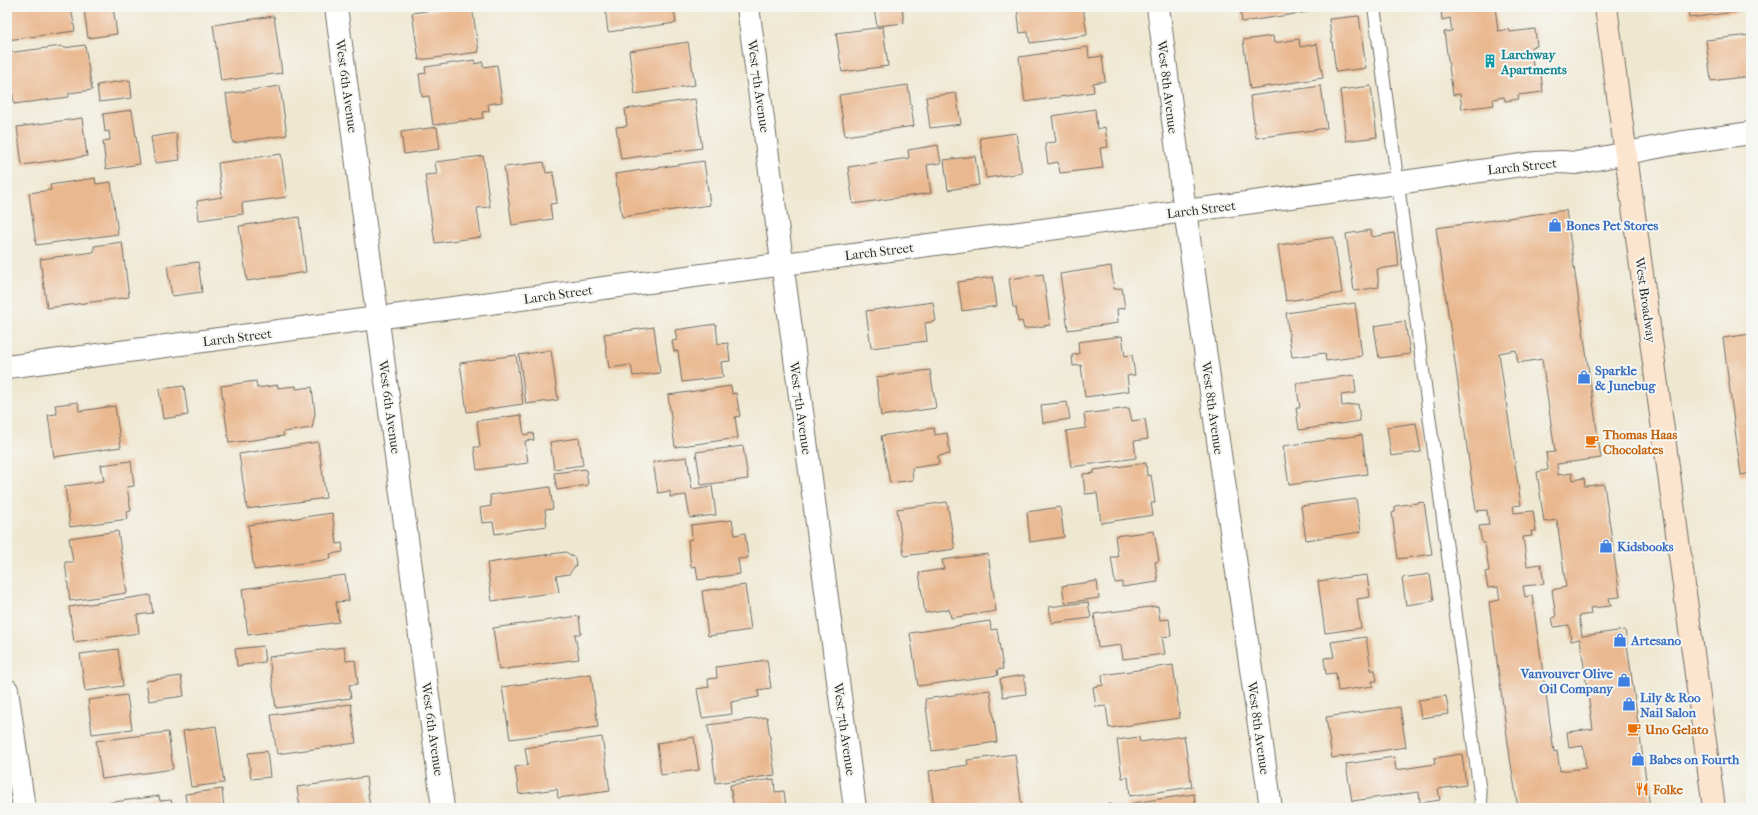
<svg xmlns="http://www.w3.org/2000/svg" width="1758" height="815" font-family="'IM FELL French Canon',serif">
<rect width="100%" height="100%" fill="#f6f6f2"/>
<filter id="ink" filterUnits="userSpaceOnUse"><feTurbulence type="fractalNoise" baseFrequency=".025" numOctaves="2"/><feDisplacementMap in="SourceGraphic" scale="8" xChannelSelector="R" yChannelSelector="G"/><feConvolveMatrix kernelMatrix="1 2 1 2 8 2 1 2 1" color-interpolation-filters="sRGB"/></filter>
<filter id="wash" filterUnits="userSpaceOnUse"><feTurbulence type="fractalNoise" baseFrequency=".012" numOctaves="4" result="noise"/><feDisplacementMap in="SourceGraphic" scale="16" xChannelSelector="R" yChannelSelector="G"/><feGaussianBlur stdDeviation="0.9" result="paint"/><feColorMatrix in="noise" values="0 0 0 0 0 0 0 0 0 0 0 0 0 0 0 0 0 1.4 0 .05"/><feComposite in="paint" operator="in"/></filter>
<g filter="url(#wash)">
<rect width="100%" height="100%" fill="#efe8d1"/>
<g id="blocks">
<g fill="#eab88f" fill-rule="evenodd">
<polygon points="7,7 71,7 75,31 7,40"/>
<polygon points="98,7 113,7 117,34 88,38 84,9"/>
<polygon points="455,7 472,7 479,52 419,60 412,13"/>
<polygon points="605,7 678,7 678,8 674,9 676,23 608,32"/>
<polygon points="887,7 902,7 904,23 877,26 874,9"/>
<polygon points="1017,7 1083,7 1087,35 1030,43 1028,32 1020,33"/>
<polygon points="1240,7 1307,7 1308,12 1242,22"/>
<polygon points="1441,7 1495,7 1498,31 1509,29 1510,32 1535,29 1537,46 1531,47 1534,75 1541,74 1543,92 1518,95 1519,99 1505,101 1504,97 1493,99 1494,105 1462,109 1460,94 1453,95 1444,32 1452,31 1450,18 1442,20"/>
<polygon points="1688,7 1751,7 1751,10 1689,18"/>
<polygon points="274,16 282,73 221,81 213,25"/>
<polygon points="1359,16 1366,68 1336,72 1329,19"/>
<polygon points="883,27 888,66 842,72 836,33"/>
<polygon points="1751,35 1751,76 1711,81 1706,40"/>
<polygon points="1273,36 1274,43 1299,39 1300,47 1317,44 1323,78 1250,89 1243,40"/>
<polygon points="688,42 695,85 635,94 629,51"/>
<polygon points="85,45 92,90 69,93 69,97 14,104 7,53 62,46 63,48"/>
<polygon points="1088,47 1089,58 1102,56 1105,81 1093,83 1094,92 1025,102 1019,57"/>
<polygon points="475,60 475,64 483,62 483,67 497,65 502,102 488,104 489,111 482,112 483,118 433,125 429,96 422,97 419,74 426,73 425,67"/>
<polygon points="130,80 132,98 99,102 97,85"/>
<polygon points="908,85 914,126 845,136 839,95"/>
<polygon points="280,86 287,135 233,143 226,94"/>
<polygon points="1321,86 1327,128 1256,138 1250,96"/>
<polygon points="1371,86 1377,137 1346,141 1340,90"/>
<polygon points="956,93 961,124 930,128 926,97"/>
<polygon points="695,99 702,148 621,159 616,127 627,126 625,109"/>
<polygon points="1095,109 1097,129 1105,127 1108,147 1100,148 1103,168 1060,173 1058,162 1048,164 1045,143 1056,142 1052,116"/>
<polygon points="132,110 140,164 106,169 103,141 110,140 109,131 105,132 103,114"/>
<polygon points="82,118 87,156 22,165 17,127"/>
<polygon points="437,127 440,149 404,154 401,132"/>
<polygon points="176,133 180,160 155,163 151,137"/>
<polygon points="1016,133 1022,173 986,178 980,138"/>
<polygon points="938,145 941,163 927,165 931,193 853,204 848,167 909,158 908,150"/>
<polygon points="281,154 287,197 242,203 243,214 199,220 197,201 222,197 218,163"/>
<polygon points="483,156 490,207 477,208 481,237 435,243 425,175 437,174 435,162"/>
<polygon points="975,156 979,185 948,190 944,160"/>
<polygon points="704,161 710,205 622,217 615,174"/>
<polygon points="544,162 546,173 553,172 557,203 550,204 552,219 512,225 504,167"/>
<polygon points="95,178 96,184 111,182 118,234 36,245 29,193 51,190 50,185"/>
<path d="M 1566,210 L 1601,458 L 1557,464 L 1558,475 L 1572,473 L 1573,480 L 1584,478 L 1585,486 L 1604,484 L 1620,597 L 1609,598 L 1611,606 L 1590,608 L 1591,614 L 1579,616 L 1582,636 L 1625,630 L 1650,808 L 1518,808 L 1510,758 L 1489,602 L 1500,600 L 1498,587 L 1488,588 L 1485,572 L 1489,571 L 1485,543 L 1482,543 L 1479,526 L 1489,525 L 1487,510 L 1476,511 L 1436,228 ZM 1516,350 L 1518,363 L 1542,359 L 1555,452 L 1546,453 L 1548,470 L 1537,472 L 1544,522 L 1557,520 L 1566,587 L 1552,590 L 1556,617 L 1552,618 L 1554,627 L 1569,625 L 1571,641 L 1580,639 L 1593,729 L 1567,732 L 1569,748 L 1583,746 L 1586,768 L 1560,771 L 1557,751 L 1554,752 L 1532,595 L 1525,597 L 1523,586 L 1544,584 L 1541,564 L 1527,566 L 1523,537 L 1532,536 L 1531,531 L 1536,531 L 1533,511 L 1514,513 L 1513,506 L 1521,505 L 1499,353 Z"/>
<polygon points="299,217 306,272 247,281 239,226"/>
<polygon points="1371,230 1372,237 1394,233 1399,266 1377,269 1379,287 1354,291 1346,234"/>
<polygon points="1334,237 1342,293 1286,301 1278,245"/>
<polygon points="122,242 129,297 47,308 40,259 94,252 94,246"/>
<polygon points="198,262 202,292 172,296 167,266"/>
<polygon points="1111,266 1114,289 1122,288 1125,308 1117,309 1118,323 1068,330 1060,274"/>
<polygon points="1043,274 1050,325 1024,329 1022,321 1018,322 1016,307 1013,307 1009,279"/>
<polygon points="993,277 997,306 962,311 958,282"/>
<polygon points="933,302 936,321 925,323 927,341 871,348 866,311"/>
<polygon points="1355,303 1362,356 1326,361 1325,353 1292,357 1286,313"/>
<polygon points="1405,321 1410,354 1379,358 1374,326"/>
<polygon points="716,324 718,344 728,343 730,361 721,362 723,377 682,382 678,351 674,351 672,341 677,340 675,330"/>
<polygon points="654,327 660,373 633,376 631,365 609,368 604,334"/>
<polygon points="1751,334 1751,473 1741,475 1723,338"/>
<polygon points="1122,336 1125,356 1132,355 1135,375 1127,376 1129,391 1085,397 1081,365 1073,366 1072,355 1079,354 1078,342"/>
<polygon points="551,350 558,400 526,404 519,355"/>
<polygon points="516,355 523,404 467,412 460,363"/>
<polygon points="930,370 936,408 881,416 876,377"/>
<polygon points="1354,375 1356,393 1341,395 1342,406 1358,404 1360,421 1299,430 1296,408 1300,408 1296,383"/>
<polygon points="256,381 257,388 278,385 278,388 296,386 296,389 312,387 315,414 312,428 283,432 284,436 229,443 221,386"/>
<polygon points="184,386 188,415 163,419 159,389"/>
<polygon points="731,386 732,394 736,393 740,416 735,417 738,438 675,447 668,395"/>
<polygon points="78,402 79,411 115,406 121,447 54,457 48,415 57,414 55,405"/>
<polygon points="1067,402 1070,419 1043,423 1041,405"/>
<polygon points="1129,408 1132,421 1145,419 1148,439 1134,441 1136,458 1071,467 1066,431 1086,428 1084,414"/>
<polygon points="521,415 524,435 533,433 534,440 525,441 528,463 477,470 474,447 480,447 477,421"/>
<polygon points="1416,423 1421,452 1391,456 1387,427"/>
<polygon points="934,428 935,435 947,433 950,454 938,456 939,464 912,468 913,480 890,483 881,436"/>
<polygon points="1362,435 1367,474 1289,485 1283,446"/>
<polygon points="579,438 583,465 554,469 550,442"/>
<polygon points="318,442 326,498 247,509 239,454"/>
<polygon points="743,446 748,479 701,485 696,452"/>
<polygon points="687,457 692,489 712,486 716,515 690,518 686,495 670,497 670,491 658,493 653,462"/>
<polygon points="131,461 134,486 127,487 131,511 127,512 128,519 70,527 65,486 104,481 101,465"/>
<polygon points="1146,463 1147,476 1151,475 1155,503 1151,503 1153,515 1101,523 1097,493 1085,494 1083,474 1094,473 1094,470"/>
<polygon points="586,469 588,485 557,490 554,473"/>
<polygon points="550,487 553,509 545,510 547,526 495,534 493,522 482,523 480,508 491,506 490,495"/>
<polygon points="1356,499 1361,532 1306,540 1301,506"/>
<polygon points="947,502 955,549 904,556 897,509"/>
<polygon points="1424,502 1432,554 1398,559 1392,513 1395,512 1395,506"/>
<polygon points="1060,507 1064,537 1030,542 1027,512"/>
<polygon points="332,513 337,544 342,543 343,552 330,554 331,559 254,570 248,525"/>
<polygon points="732,520 735,535 745,533 748,558 738,559 740,574 698,580 696,566 691,567 688,540 692,539 691,525"/>
<polygon points="118,531 127,593 70,601 65,562 73,562 69,538"/>
<polygon points="1154,531 1159,561 1155,562 1158,582 1122,587 1122,582 1115,583 1111,557 1118,557 1115,536"/>
<polygon points="566,552 575,558 576,565 569,574 556,576 559,592 492,601 487,563"/>
<polygon points="988,554 996,611 951,618 949,609 925,613 919,573 944,569 942,560"/>
<polygon points="1430,574 1434,601 1406,605 1402,578"/>
<polygon points="345,575 349,601 336,602 339,622 248,635 242,589"/>
<polygon points="1367,575 1370,597 1357,599 1361,628 1325,633 1318,581"/>
<polygon points="1097,581 1099,598 1065,603 1062,586"/>
<polygon points="745,585 751,630 708,636 702,591"/>
<polygon points="150,595 153,613 137,615 139,633 74,642 69,607"/>
<polygon points="1088,602 1091,618 1052,623 1049,607"/>
<polygon points="1158,606 1160,620 1169,619 1171,636 1162,637 1165,654 1123,659 1121,645 1098,648 1094,614"/>
<polygon points="579,616 581,634 575,634 579,659 499,670 493,628"/>
<polygon points="990,621 991,630 997,629 1003,669 997,670 998,675 918,686 910,633"/>
<polygon points="1366,637 1371,670 1375,670 1377,681 1372,681 1373,686 1338,691 1336,673 1326,674 1324,658 1334,657 1331,642"/>
<polygon points="263,646 265,662 237,666 235,649"/>
<polygon points="344,647 346,661 355,660 358,684 349,685 351,698 276,708 269,657"/>
<polygon points="118,649 123,686 85,691 80,654"/>
<polygon points="767,660 771,688 758,690 759,697 731,702 732,714 702,718 697,689 709,687 708,679 717,678 716,667"/>
<polygon points="1173,665 1180,718 1109,728 1106,706 1096,707 1093,687 1103,685 1102,675"/>
<polygon points="591,674 598,727 510,739 502,687"/>
<polygon points="1024,675 1026,694 1003,697 1000,679"/>
<polygon points="181,676 184,696 149,701 146,681"/>
<polygon points="990,690 997,742 932,751 925,699"/>
<polygon points="127,695 132,729 92,734 88,700"/>
<polygon points="1446,696 1449,714 1421,718 1418,700"/>
<polygon points="351,704 356,743 277,754 271,715"/>
<polygon points="1400,707 1406,747 1332,758 1326,717"/>
<polygon points="767,717 775,775 716,783 708,725"/>
<polygon points="216,726 224,783 191,787 183,731"/>
<polygon points="168,732 173,769 102,779 96,741"/>
<polygon points="1184,736 1192,787 1130,796 1128,777 1122,778 1117,740 1139,737 1140,742"/>
<polygon points="602,737 610,791 558,798 557,789 519,794 515,767 528,765 525,748"/>
<polygon points="694,737 699,770 661,775 657,743"/>
<polygon points="267,751 270,777 251,779 248,753"/>
<polygon points="1015,754 1022,808 934,808 929,771 968,765 967,760"/>
<polygon points="1462,754 1466,785 1438,789 1440,800 1420,803 1419,792 1352,801 1346,764 1394,757 1396,770 1435,764 1434,758"/>
<polygon points="366,777 370,808 300,808 297,787"/>
<polygon points="774,779 775,792 784,791 786,808 734,808 730,785"/>
<polygon points="222,789 224,808 187,808 185,794"/>
<polygon points="1194,794 1196,808 1127,808 1126,804"/>
<polygon points="159,796 160,801 171,800 173,808 107,808 106,803"/>
<polygon points="1111,804 1112,808 1087,808 1087,807"/>
</g>
</g>
</g>
<g filter="url(#ink)">
<use href="#blocks" fill-opacity="0" stroke="#706d65" stroke-width="1"/>
<g fill="none" stroke-linecap="round" stroke-linejoin="round">
<g stroke="#706d65" stroke-width="14">
<polyline id="service" points="1374,7 1482,808"/>
</g>
<g stroke="#706d65" stroke-width="24">
<g id="minor">
<polyline points="336,7 443,808"/>
<polyline points="748,7 855,808"/>
<polyline points="1158,7 1185,211 1271,808"/>
<polyline points="7,367 1397,183 1536,163 1562,162 1576,163 1678,143 1751,133"/>
<polyline points="7,690 24,808"/>
</g>
</g>
<g stroke="#706d65" stroke-width="24">
<polyline id="secondary" points="1606,7 1714,808"/>
</g>
<use href="#service" stroke="#fff" stroke-width="12"/>
<use href="#minor" stroke="#fff" stroke-width="22"/>
<use href="#secondary" stroke="#fce5cf" stroke-width="22"/>
</g>
</g>
<defs>
<g id="building-bare" transform="scale(1.08)"><path d="M-4-6H4V6H1V3H-1V6H-4ZM-2.5-4.3h1.7v1.8h-1.7ZM.8-4.3h1.7v1.8H.8ZM-2.5-1h1.7V.8h-1.7ZM.8-1h1.7V.8H.8Z" fill="#0f9aa8" stroke="#f6f6f2" stroke-width="2.5" paint-order="stroke"/></g>
<g id="shop-bare" transform="scale(1.08)"><path d="M-5-2.5h2.3a2.7 3.5 0 0 1 5.4 0H5L5.5 6h-11ZM-1.5-2.5h3a1.5 2.3 0 0 0-3 0Z" fill="#3f7fe0" stroke="#f6f6f2" stroke-width="2.5" paint-order="stroke"/></g>
<g id="cafe-bare" transform="scale(1.08)"><path d="M-5.5-4.5H6V0H3Q3 3.5 0 3.5H-2.5Q-5.5 3.5-5.5 0ZM3-3.2v2h1.7v-2ZM-6 4.5H4V6H-6Z" fill="#e8710a" stroke="#f6f6f2" stroke-width="2.5" paint-order="stroke"/></g>
<g id="restaurant-bare" transform="scale(1.08)"><path d="M-5-6h1v4h1v-4h1v4h1v-4h1v5L-1.5 .5V6h-2V.5L-5-1ZM5-6V6H3V1.5H1.5Q1.5-4 5-6Z" fill="#e8710a" stroke="#f6f6f2" stroke-width="2.5" paint-order="stroke"/></g>
</defs>
<g fill-rule="evenodd">
<use href="#building-bare" x="1490" y="61"/>
<use href="#shop-bare" x="1555" y="225"/>
<use href="#shop-bare" x="1584" y="377"/>
<use href="#cafe-bare" x="1592" y="441"/>
<use href="#shop-bare" x="1606" y="546"/>
<use href="#shop-bare" x="1620" y="640"/>
<use href="#shop-bare" x="1624" y="680"/>
<use href="#shop-bare" x="1629" y="704"/>
<use href="#cafe-bare" x="1634" y="729"/>
<use href="#shop-bare" x="1638" y="759"/>
<use href="#restaurant-bare" x="1642" y="789"/>
</g>
<g text-anchor="middle" stroke-width="4" stroke-linejoin="round" paint-order="stroke">
<g font-size="13" font-weight="bold" fill="#0d838f" stroke="#f6f6f2" text-anchor="start">
<text x="1501" y="59">Larchway<tspan x="1501" dy="15">Apartments</tspan></text>
</g>
<g font-size="13" fill="#2b2b2b" stroke="#f6f6f2">
<text transform="translate(347 86) rotate(82)" y="5">West 6th Avenue</text>
<text transform="translate(759 86) rotate(82)" y="5">West 7th Avenue</text>
<text transform="translate(1168 87) rotate(83)" y="5">West 8th Avenue</text>
<text transform="translate(1522 166) rotate(-6)" y="5">Larch Street</text>
<text transform="translate(1201 209) rotate(-7)" y="5">Larch Street</text>
<text transform="translate(879 251) rotate(-7)" y="5">Larch Street</text>
<text transform="translate(558 294) rotate(-8)" y="5">Larch Street</text>
<text transform="translate(1646 300) rotate(82)" y="5">West Broadway</text>
<text transform="translate(237 337) rotate(-7)" y="5">Larch Street</text>
<text transform="translate(390 407) rotate(82)" y="5">West 6th Avenue</text>
<text transform="translate(801 408) rotate(82)" y="5">West 7th Avenue</text>
<text transform="translate(1213 408) rotate(82)" y="5">West 8th Avenue</text>
<text transform="translate(1259 728) rotate(82)" y="5">West 8th Avenue</text>
<text transform="translate(433 729) rotate(82)" y="5">West 6th Avenue</text>
<text transform="translate(845 729) rotate(82)" y="5">West 7th Avenue</text>
</g>
<g font-size="13" font-weight="bold" fill="#366cbe" stroke="#f6f6f2" text-anchor="start">
<text x="1566" y="230">Bones Pet Stores</text>
<text x="1595" y="375">Sparkle<tspan x="1595" dy="15">&amp; Junebug</tspan></text>
<text x="1617" y="551">Kidsbooks</text>
<text x="1631" y="645">Artesano</text>
<text x="1613" y="678" text-anchor="end">Vanvouver Olive<tspan x="1613" dy="15">Oil Company</tspan></text>
<text x="1640" y="702">Lily &amp; Roo<tspan x="1640" dy="15">Nail Salon</tspan></text>
<text x="1649" y="764">Babes on Fourth</text>
</g>
<g font-size="13" font-weight="bold" fill="#c56008" stroke="#f6f6f2" text-anchor="start">
<text x="1603" y="439">Thomas Haas<tspan x="1603" dy="15">Chocolates</tspan></text>
<text x="1645" y="734">Uno Gelato</text>
<text x="1653" y="794">Folke</text>
</g>
</g>
<rect width="1758" height="815" fill="none" stroke="#f6f6f2" stroke-width="24"/>
</svg>
